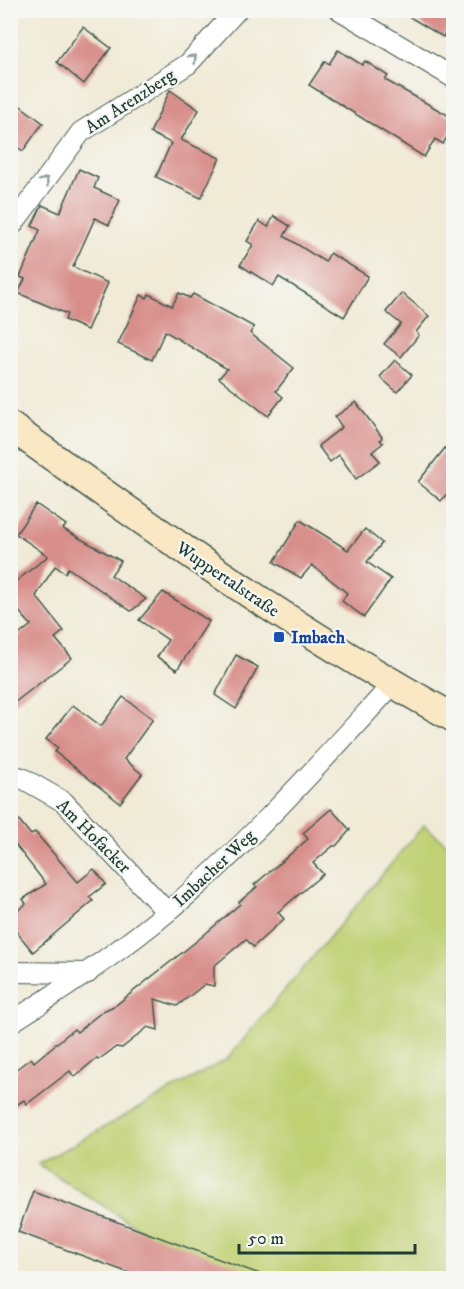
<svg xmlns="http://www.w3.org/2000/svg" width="464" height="1289" font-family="'IM FELL DW Pica',serif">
<rect width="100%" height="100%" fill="#f6f6f2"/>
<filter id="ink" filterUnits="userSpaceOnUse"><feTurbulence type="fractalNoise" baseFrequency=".0167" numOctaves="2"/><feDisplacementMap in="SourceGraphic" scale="12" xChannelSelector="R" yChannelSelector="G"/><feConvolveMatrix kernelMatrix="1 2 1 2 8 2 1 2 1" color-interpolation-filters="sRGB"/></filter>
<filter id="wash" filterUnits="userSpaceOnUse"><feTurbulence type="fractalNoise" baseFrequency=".008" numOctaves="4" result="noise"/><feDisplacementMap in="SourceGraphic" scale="24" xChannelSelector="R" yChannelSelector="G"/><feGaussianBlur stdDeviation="1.35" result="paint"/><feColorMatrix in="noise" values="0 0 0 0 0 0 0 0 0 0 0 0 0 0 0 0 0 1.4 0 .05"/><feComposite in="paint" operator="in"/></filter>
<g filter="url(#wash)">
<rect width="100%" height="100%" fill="#f0ead6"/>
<polygon fill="#c0d073" stroke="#708654" stroke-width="1.5" points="424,825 453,849 453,1278 216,1278 38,1164 227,1059"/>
<g id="blocks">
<g fill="#d88e8a">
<polygon points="398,10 453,10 453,20 443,37"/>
<polygon points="83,27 111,48 84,84 57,62"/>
<polygon points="338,50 362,65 365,61 388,76 385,80 453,118 453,127 443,144 435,139 424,157 309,85 325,61 329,64"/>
<polygon points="170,90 199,110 181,140 220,158 201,198 156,177 171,143 150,133"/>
<polygon points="10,98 43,123 23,151 10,142"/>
<polygon points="79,169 98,178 94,188 120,200 109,225 95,218 73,267 108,283 87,330 65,320 67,314 18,293 25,279 20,277 40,230 32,226 42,205 60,213"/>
<polygon points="274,216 290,226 284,236 325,262 330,253 368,276 344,317 279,277 273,286 240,265 253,245 247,241 259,221 268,227"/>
<polygon points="179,293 190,298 193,294 254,327 250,333 294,368 276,391 283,397 268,416 219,378 227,369 165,331 152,360 118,344 141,295 147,298 149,294 172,306"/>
<polygon points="402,293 429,316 416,332 419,335 401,357 384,344 401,324 386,312"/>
<polygon points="395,360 412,375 397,392 380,377"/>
<polygon points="356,402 382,437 380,440 383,443 372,452 380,461 356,479 339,455 330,462 318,446 342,427 335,417"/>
<polygon points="453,438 453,486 441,501 418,482"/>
<polygon points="36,504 66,525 63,529 121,561 111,575 146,599 131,611 68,568 65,573 55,566 36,596 64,631 55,638 72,658 10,706 10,642 31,625 10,601 10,586 48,556 16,534"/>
<polygon points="300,520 348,550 365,529 382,543 367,562 391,579 364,617 342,601 347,593 312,565 301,578 274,562"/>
<polygon points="163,592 209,621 177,670 157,657 168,640 139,620"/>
<polygon points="236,655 258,667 236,709 215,695"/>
<polygon points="123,697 153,719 124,759 142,774 120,803 55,752 58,748 46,739 73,705 101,726"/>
<polygon points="10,809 31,835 35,832 78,882 94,869 106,884 89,897 93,901 33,952 10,924 10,916 26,904 23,899 46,884 10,838"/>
<polygon points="331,809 350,830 336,846 333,846 313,863 323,874 278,912 284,919 253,947 246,939 214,966 214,986 205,984 177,1006 155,999 158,1030 148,1027 122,1048 116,1047 98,1060 97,1058 74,1077 70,1071 27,1104 24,1100 10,1109 10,1074 31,1058 34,1062 74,1029 77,1032 103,1011 116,1005 198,940 240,904 239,902 257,887 254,885 308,839 303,833"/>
<polygon points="33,1191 265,1276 264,1278 143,1278 18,1232"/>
</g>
</g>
</g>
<g filter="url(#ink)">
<use href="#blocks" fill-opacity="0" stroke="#3e574c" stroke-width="1.5"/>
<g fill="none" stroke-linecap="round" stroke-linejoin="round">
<g stroke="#3e574c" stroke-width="22">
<g id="minor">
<polyline points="340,10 454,78"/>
<polyline points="10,228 81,132 188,64 237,10"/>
<polyline points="10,775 22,778 64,802 167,912"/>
<polyline points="10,972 88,973"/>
<path d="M 10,1023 C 64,989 117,954 166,913 C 248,845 321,762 393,684"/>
</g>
</g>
<g stroke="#3e574c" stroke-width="31">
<path id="secondary" d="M 10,426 C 154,530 298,632 454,718"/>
</g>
<use href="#minor" stroke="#fff" stroke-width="20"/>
<use href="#secondary" stroke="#fae7c3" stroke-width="28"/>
</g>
<defs><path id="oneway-chevron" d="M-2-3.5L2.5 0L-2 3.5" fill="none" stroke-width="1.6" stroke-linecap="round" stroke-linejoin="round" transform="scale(1.5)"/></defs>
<g stroke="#8f9e9a">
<use href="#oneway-chevron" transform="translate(193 58) rotate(-45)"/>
<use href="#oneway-chevron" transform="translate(45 181) rotate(-54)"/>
</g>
</g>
<rect fill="#1a4fb4" stroke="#f6f6f2" stroke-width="2" x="273" y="631" width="12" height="12" rx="3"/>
<g text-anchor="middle" stroke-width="4.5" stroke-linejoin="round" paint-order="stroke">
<g font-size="18" fill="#1f3d34" stroke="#f6f6f2">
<text transform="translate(130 101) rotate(-33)" y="6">Am Arenzberg</text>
<text transform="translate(228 579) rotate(34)" y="6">Wuppertalstraße</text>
<text transform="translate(94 836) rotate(45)" y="6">Am Hofacker</text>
<text transform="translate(214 868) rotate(-43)" y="6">Imbacher Weg</text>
</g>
<g font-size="18" font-weight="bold" fill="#164399" stroke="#f6f6f2" text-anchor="start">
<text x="291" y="643">Imbach</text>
</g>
</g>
<rect width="464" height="1289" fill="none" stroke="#f6f6f2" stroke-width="36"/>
<path d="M239 1244v9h176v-9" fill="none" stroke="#1f3d34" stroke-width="3"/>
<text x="248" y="1244" font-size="18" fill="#1f3d34" stroke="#f6f6f2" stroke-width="4.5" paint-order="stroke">50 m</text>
</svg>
